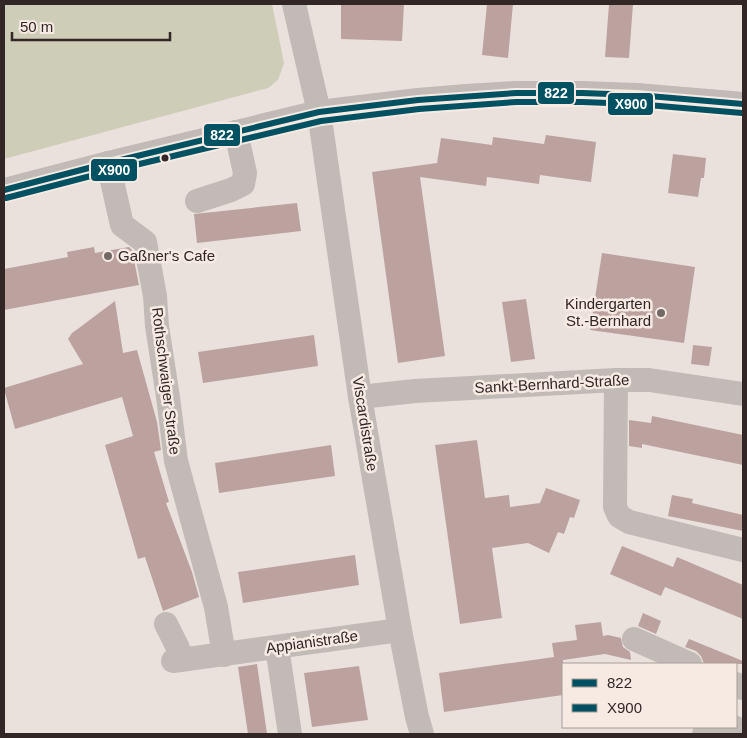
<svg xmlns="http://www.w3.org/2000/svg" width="747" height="738" font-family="Arial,sans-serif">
<rect width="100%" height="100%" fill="#eae1dd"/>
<polygon fill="#cecdb8" points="4,4 272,4 284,63 278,80 268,88 4,159"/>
<g fill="#bca29f">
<polygon points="341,4 404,4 402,41 341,39"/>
<polygon points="487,4 513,4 508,58 482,55"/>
<polygon points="609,4 633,4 629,58 605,57"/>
<polygon points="546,135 596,142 591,182 540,175 539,184 487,177 486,186 420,177 445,356 398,363 372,172 437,163 441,138 492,145 493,137 544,144"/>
<polygon points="673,154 706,158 704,178 701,178 698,197 668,193"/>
<polygon points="297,203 301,231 197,243 194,214"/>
<polygon points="94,247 95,253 129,247 132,250 139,285 4,310 4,269 68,257 67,252"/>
<polygon points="602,253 695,267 684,343 590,330"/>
<polygon points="526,299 535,359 511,362 502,302"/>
<polygon points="115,301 123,353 137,350 157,422 161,450 154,452 169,502 166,503 192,572 199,597 163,611 145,557 138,559 105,445 133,436 122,397 15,429 4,389 4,388 83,364 68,339 72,333 79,328"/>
<polygon points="314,335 318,366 203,383 198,352"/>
<polygon points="693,345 712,347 709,366 691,364"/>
<polygon points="652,416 743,435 743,465 642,444 642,448 629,446 629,420 651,423"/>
<polygon points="477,440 485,498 509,495 510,507 540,503 546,488 580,500 574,518 570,517 564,534 558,532 549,553 528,543 492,548 502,618 460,624 435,445"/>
<polygon points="331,445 335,476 219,493 215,463"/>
<polygon points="672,495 693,499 692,503 743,515 743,531 668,516"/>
<polygon points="622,546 673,567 677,557 743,585 743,619 665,587 661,596 610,574"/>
<polygon points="355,555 359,585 243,603 238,572"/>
<polygon points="643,613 661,621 656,634 638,626"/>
<polygon points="601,622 603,636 608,635 621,638 623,647 630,652 631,660 605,654 563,660 563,695 444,712 439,673 554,657 552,643 577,640 575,625"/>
<polygon points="689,639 743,661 743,664 704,664 701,656 696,651 685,647"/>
<polygon points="257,664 267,734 248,734 238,667"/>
<polygon points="359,666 368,720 312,727 304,673"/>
</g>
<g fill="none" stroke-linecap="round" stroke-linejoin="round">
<g stroke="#c2bab7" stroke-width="24">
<polyline points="294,4 319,112 360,397 400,630 417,717 422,734"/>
<polyline points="108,163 122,225 145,242 155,296 157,326 168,397 176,461 216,607 224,655"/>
<polyline points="4,190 108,163 319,112 418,100 466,96 516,93 582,93 637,95 743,104"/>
<polyline points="197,201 231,190 243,184 245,173 236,132"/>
<polyline points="616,380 615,507 619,516 629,522 743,550"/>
<polyline points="360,397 415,391 471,388 616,380 649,380 743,394"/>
<polyline points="166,624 178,648 180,660"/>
<polyline points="634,639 690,664"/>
<polyline points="277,647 290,734"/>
<polyline points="173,661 400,630"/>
<polyline points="736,684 743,688"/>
<polyline points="704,734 734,727"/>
</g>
<g stroke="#f7eae3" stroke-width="10">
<polyline id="bus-1" points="4,190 108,163 319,112 418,100 516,93 582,93 637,95 743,104"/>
</g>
<g stroke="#f7eae3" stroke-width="10">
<polyline id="bus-2" points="6,198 110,171 321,121 419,109 516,102 582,102 636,104 742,113"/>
</g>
<use href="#bus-1" stroke="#005262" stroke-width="6"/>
<use href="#bus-2" stroke="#005262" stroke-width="6"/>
</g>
<circle fill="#322726" stroke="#f7eae3" stroke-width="2" cx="165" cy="158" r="4.5"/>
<g fill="#726866" stroke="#f7eae3" stroke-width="2">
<circle cx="108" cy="256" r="5"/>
<circle cx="661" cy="313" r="5"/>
</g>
<g text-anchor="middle" stroke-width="5" stroke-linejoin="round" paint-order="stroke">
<g font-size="15" fill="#322726" stroke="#f7eae3" text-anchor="start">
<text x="118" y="261">Gaßner's Cafe</text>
<text x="651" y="309" text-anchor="end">Kindergarten<tspan x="651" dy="17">St.-Bernhard</tspan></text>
</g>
<g font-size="15" fill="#322726" stroke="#f7eae3">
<text transform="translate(166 381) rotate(83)" y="5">Rothschwaiger Straße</text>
<text transform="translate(552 384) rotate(-3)" y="5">Sankt-Bernhard-Straße</text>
<text transform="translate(365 424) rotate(81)" y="5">Viscardistraße</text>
<text transform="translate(312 642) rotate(-8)" y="5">Appianistraße</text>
</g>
</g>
<g stroke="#f7eae3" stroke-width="2">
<rect x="537" y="81" width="38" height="24" rx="5" fill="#005262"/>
<rect x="607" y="92" width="47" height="24" rx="5" fill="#005262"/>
<rect x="203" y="123" width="38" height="24" rx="5" fill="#005262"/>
<rect x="90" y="158" width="48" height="24" rx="5" fill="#005262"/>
</g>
<g font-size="14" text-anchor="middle" font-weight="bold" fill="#fff">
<text x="556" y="98">822</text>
<text x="631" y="109">X900</text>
<text x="222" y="140">822</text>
<text x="114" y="175">X900</text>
</g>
<rect width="747" height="738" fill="none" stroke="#322726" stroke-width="10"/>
<rect x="562" y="663" width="175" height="65" fill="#f7eae3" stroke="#a89c97"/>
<rect x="572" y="679" width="25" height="8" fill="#005262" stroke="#a89c97"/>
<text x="607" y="688" font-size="15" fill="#322726">822</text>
<rect x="572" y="704" width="25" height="8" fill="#005262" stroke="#a89c97"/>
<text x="607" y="713" font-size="15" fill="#322726">X900</text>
<path d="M12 32v8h158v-8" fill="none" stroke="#322726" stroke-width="2.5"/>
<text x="20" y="32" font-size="15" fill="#322726" stroke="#f7eae3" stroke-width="4" paint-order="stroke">50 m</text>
</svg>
